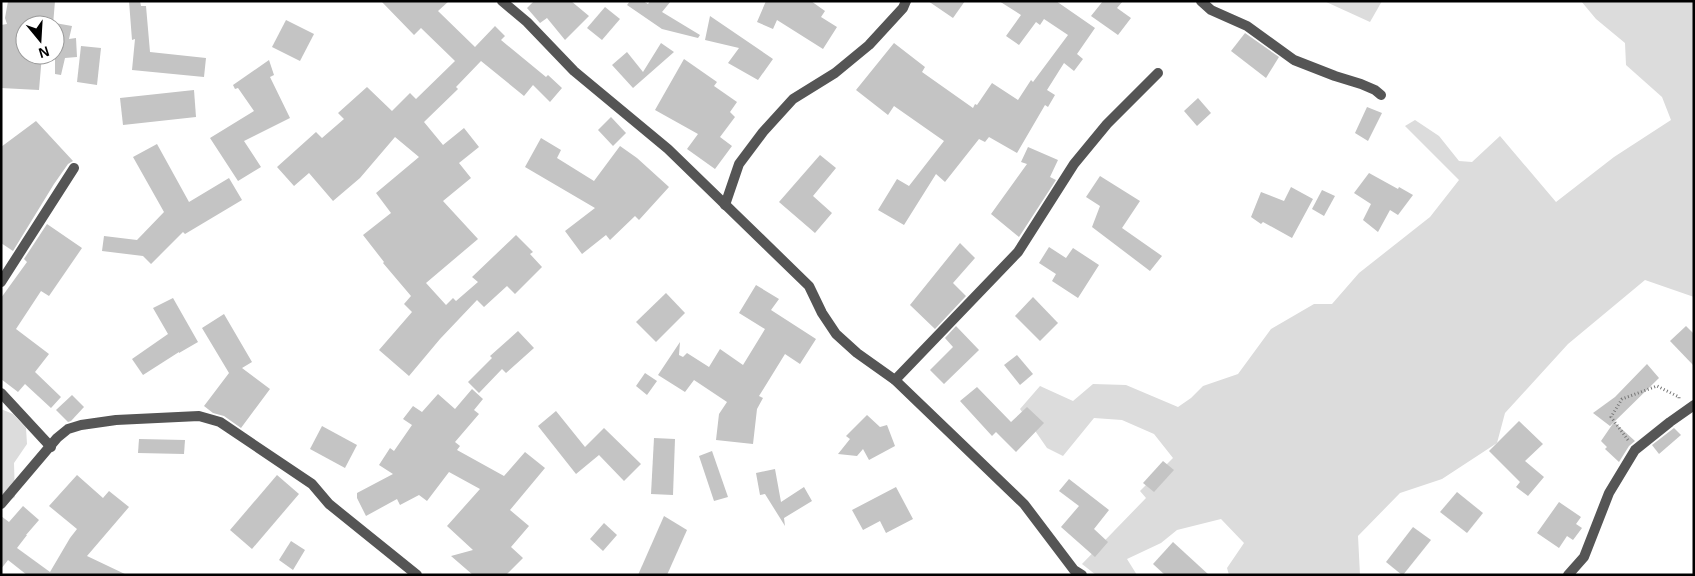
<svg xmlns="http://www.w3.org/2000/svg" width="1695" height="576" font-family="Arial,sans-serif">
<rect width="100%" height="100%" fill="#fff"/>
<g fill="#dcdcdc">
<polygon points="1324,1 1382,1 1370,22"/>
<polygon points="1581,1 1694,1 1694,297 1645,280 1568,344 1505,413 1497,443 1442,479 1400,493 1358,536 1360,575 1229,575 1227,568 1244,543 1221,519 1177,530 1161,543 1127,559 1137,575 1096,575 1082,564 1146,498 1140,491 1173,458 1154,434 1122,420 1094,418 1063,456 1047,448 1020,409 1040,386 1073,401 1093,384 1126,385 1178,407 1191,398 1203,386 1238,374 1271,329 1314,304 1332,304 1359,273 1430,217 1459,180 1405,126 1415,120 1439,136 1459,161 1472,162 1500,136 1556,202 1614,157 1671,120 1662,97 1626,65 1625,43 1596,19"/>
<polygon points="1,409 13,414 26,428 27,444 14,463 15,497 1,506"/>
</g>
<g fill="#c4c4c4">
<polygon points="8,1 55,1 53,25 25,25 25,55 42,55 39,90 1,88 1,25 7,24 5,18"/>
<polygon points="129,1 140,1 141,6 146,6 150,52 206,58 204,77 132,70 135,39 132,40"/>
<polygon points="381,1 449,1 438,11 475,47 495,26 505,36 501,40 546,77 548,75 562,88 550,102 533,85 524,96 481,61 456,87 458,89 424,122 443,145 464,128 479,147 459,163 471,178 443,201 478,239 426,283 446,305 453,298 456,301 478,282 472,277 516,235 533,252 530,254 542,267 515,294 507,286 484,307 477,300 440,339 409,376 379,350 412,312 404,304 411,296 383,263 384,262 363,235 391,213 376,193 419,157 395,137 360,178 333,201 309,173 294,186 277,167 316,132 322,138 344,119 338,113 367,87 392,111 410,93 416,99 455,61 421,28 414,35"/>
<polygon points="534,1 571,1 589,16 565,40 547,18 540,23 527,8"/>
<polygon points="630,1 643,1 648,4 650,1 671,1 662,12 700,35 698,38 662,29 627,5"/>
<polygon points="766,1 811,1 825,11 821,17 837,27 823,49 777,20 773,29 757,22"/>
<polygon points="928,1 965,1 953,18"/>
<polygon points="999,1 1056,1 1095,28 1077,54 1083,59 1074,71 1064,63 1047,90 1055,95 1048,107 1045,105 1017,153 989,137 985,142 979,139 945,182 936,174 904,225 878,210 897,179 909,186 944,141 894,106 888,115 856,90 894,43 925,67 922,72 973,108 975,104 977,105 992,83 1018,100 1031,80 1033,82 1068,35 1044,19 1040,25 1036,22 1019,45 1006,36 1021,15"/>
<polygon points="1103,1 1123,1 1117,8 1131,18 1118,35 1091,16"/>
<polygon points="605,7 620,19 602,40 587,28"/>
<polygon points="710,16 773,59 758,80 728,63 739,48 705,40"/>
<polygon points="286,20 314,34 300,61 272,47"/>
<polygon points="55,23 72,26 69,39 76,38 77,57 65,58 61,75 55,74"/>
<polygon points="1245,33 1279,57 1266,78 1231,51"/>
<polygon points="661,43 674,52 633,88 612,65 627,52 643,72"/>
<polygon points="81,46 101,48 97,85 77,82"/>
<polygon points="684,59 717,82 714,86 737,102 730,112 735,117 720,137 732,146 715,169 687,149 698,134 655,110"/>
<polygon points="269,60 274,75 270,77 290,118 244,141 261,167 238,181 210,138 254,111 238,88 235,89 233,85"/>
<polygon points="194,90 196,117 123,125 120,98"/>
<polygon points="1198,98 1211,113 1197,126 1184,111"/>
<polygon points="1367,107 1382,113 1368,141 1355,133"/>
<polygon points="611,117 626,133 613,146 598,130"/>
<polygon points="36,121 73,161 68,164 54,184 13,251 1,243 1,147"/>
<polygon points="541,138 561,150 557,158 594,181 620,146 637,158 669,187 639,220 635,216 610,240 606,235 582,254 565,231 595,208 525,167"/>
<polygon points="157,144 189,202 229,178 242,200 185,234 183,232 151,264 143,256 102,251 104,236 137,240 164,212 133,157"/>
<polygon points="1028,147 1058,160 1050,177 1056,180 1019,237 991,214 1027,164 1021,162"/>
<polygon points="820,155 836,168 813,196 832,213 815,233 779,202"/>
<polygon points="1369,173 1398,189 1399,187 1413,195 1398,215 1390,210 1378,232 1363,220 1371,204 1354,193"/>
<polygon points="1100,176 1140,201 1122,228 1162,256 1150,271 1092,227 1100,206 1086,197"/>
<polygon points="1291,187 1313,199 1292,238 1263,222 1261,224 1251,217 1261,192 1284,201"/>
<polygon points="1322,190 1335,196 1324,216 1312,209"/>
<polygon points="47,224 82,248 49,296 41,291 16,329 49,354 35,372 61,397 51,408 25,384 18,392 1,379 1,298 27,262 24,259"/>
<polygon points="960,243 975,258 953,283 966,296 935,329 910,305"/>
<polygon points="1049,247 1066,258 1073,248 1099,265 1078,298 1052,281 1056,274 1039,263"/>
<polygon points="756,285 779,299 771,310 816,339 800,364 785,354 759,396 763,398 757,409 753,444 716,440 719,414 727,402 694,380 685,392 658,375 680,342 679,355 683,357 687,353 709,367 720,349 743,365 765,329 739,313"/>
<polygon points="666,293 685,313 656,342 636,322"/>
<polygon points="1033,297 1058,323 1040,341 1015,316"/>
<polygon points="173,298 198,342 179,353 179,352 143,375 132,359 168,334 153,308"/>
<polygon points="224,314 252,362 242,368 270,389 241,428 224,416 213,413 204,406 229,373 202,328"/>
<polygon points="956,326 979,350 944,384 930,370 953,347 945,338"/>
<polygon points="1686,326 1694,334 1694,366 1670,341"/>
<polygon points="518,331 534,348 506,373 502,369 479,393 468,382 492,358 490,356"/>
<polygon points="1017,355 1033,374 1020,385 1004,365"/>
<polygon points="1647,364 1659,378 1610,426 1593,413 1615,397"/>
<polygon points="645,373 657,381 647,395 636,386"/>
<polygon points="977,387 1011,422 1027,407 1044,423 1016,452 996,432 992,436 960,401"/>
<polygon points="472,389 483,399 474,410 479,414 455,442 460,446 457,450 504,476 525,452 545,468 510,510 529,526 511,547 523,558 506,575 473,575 451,556 473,550 447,526 480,489 449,472 427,501 419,495 400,505 397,499 366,516 357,498 357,493 393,474 379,465 390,448 394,451 412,425 403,419 413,406 422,412 438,394 455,409"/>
<polygon points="72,395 84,407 71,421 68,422 56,410"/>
<polygon points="556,411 585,447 604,428 641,464 624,481 599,455 576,474 538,426"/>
<polygon points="867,415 880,427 887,425 895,446 869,460 863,449 857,456 838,454 850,439 846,436"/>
<polygon points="1519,421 1543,444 1525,461 1544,477 1528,496 1516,487 1520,482 1489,451"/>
<polygon points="1614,422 1635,441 1629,446 1619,462 1605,449 1607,447 1601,441"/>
<polygon points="322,426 357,445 345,468 310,449"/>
<polygon points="1674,428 1681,435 1659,454 1652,445"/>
<polygon points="654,438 675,439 673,495 651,494"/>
<polygon points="139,439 185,440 184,454 138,453"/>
<polygon points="712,451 728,497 714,501 699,456"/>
<polygon points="1163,461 1174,470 1154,492 1143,483"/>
<polygon points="775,469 781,502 804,487 812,501 784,518 785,526 765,494 760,495 756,473"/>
<polygon points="77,475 103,498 109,491 129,507 87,556 127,575 27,575 8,560 1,569 1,516 9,522 23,506 39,520 26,535 27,535 17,548 50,572 70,538 77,529 49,506"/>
<polygon points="277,475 299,494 252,549 230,530"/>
<polygon points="1069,479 1109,510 1094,529 1108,542 1095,557 1061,527 1079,506 1059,491"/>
<polygon points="896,487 913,519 886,533 880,521 863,530 852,510"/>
<polygon points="1457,492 1483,513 1467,533 1440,512"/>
<polygon points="1559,502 1581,517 1576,524 1582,528 1573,540 1567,536 1559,548 1537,533"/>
<polygon points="664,516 687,530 667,575 638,575"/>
<polygon points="604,523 617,535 603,551 590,539"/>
<polygon points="1413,527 1431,540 1403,575 1402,575 1386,562"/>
<polygon points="291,541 305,550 293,570 279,560"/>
<polygon points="1173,542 1209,575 1165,575 1153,564"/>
</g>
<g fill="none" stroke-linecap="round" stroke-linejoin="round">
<polyline stroke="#777" stroke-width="3" stroke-dasharray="1 2.5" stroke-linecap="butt" points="1628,440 1611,417 1622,399 1657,386 1679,397 1679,399"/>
<g stroke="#555" stroke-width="10">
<polyline points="502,1 527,22 574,71 668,149 809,286 822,313 836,334 857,353 895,380 1024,504 1074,570 1082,575"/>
<polyline points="1201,1 1211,10 1247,26 1294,60 1335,76 1361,84 1375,90 1381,95"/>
<polyline points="725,205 739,164 763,132 793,99 835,73 869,45 903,8 906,1"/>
<polyline points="1,282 74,168"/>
<polyline points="895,380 1018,252 1074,164 1107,124 1158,73"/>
<polyline points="1,393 51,447"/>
<polyline points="1,504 57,438 68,429 81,425 116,420 199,416 220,422 312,484 329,504 417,575"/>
<polyline points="1568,575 1584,557 1609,493 1635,450 1670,422 1694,405"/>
</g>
</g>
<rect width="1695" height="576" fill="none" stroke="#000000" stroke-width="5"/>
<g transform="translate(40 40) rotate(162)"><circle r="24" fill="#ffffff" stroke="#999999"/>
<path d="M0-4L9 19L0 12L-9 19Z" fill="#000000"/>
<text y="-8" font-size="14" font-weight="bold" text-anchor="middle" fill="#000000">N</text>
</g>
</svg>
